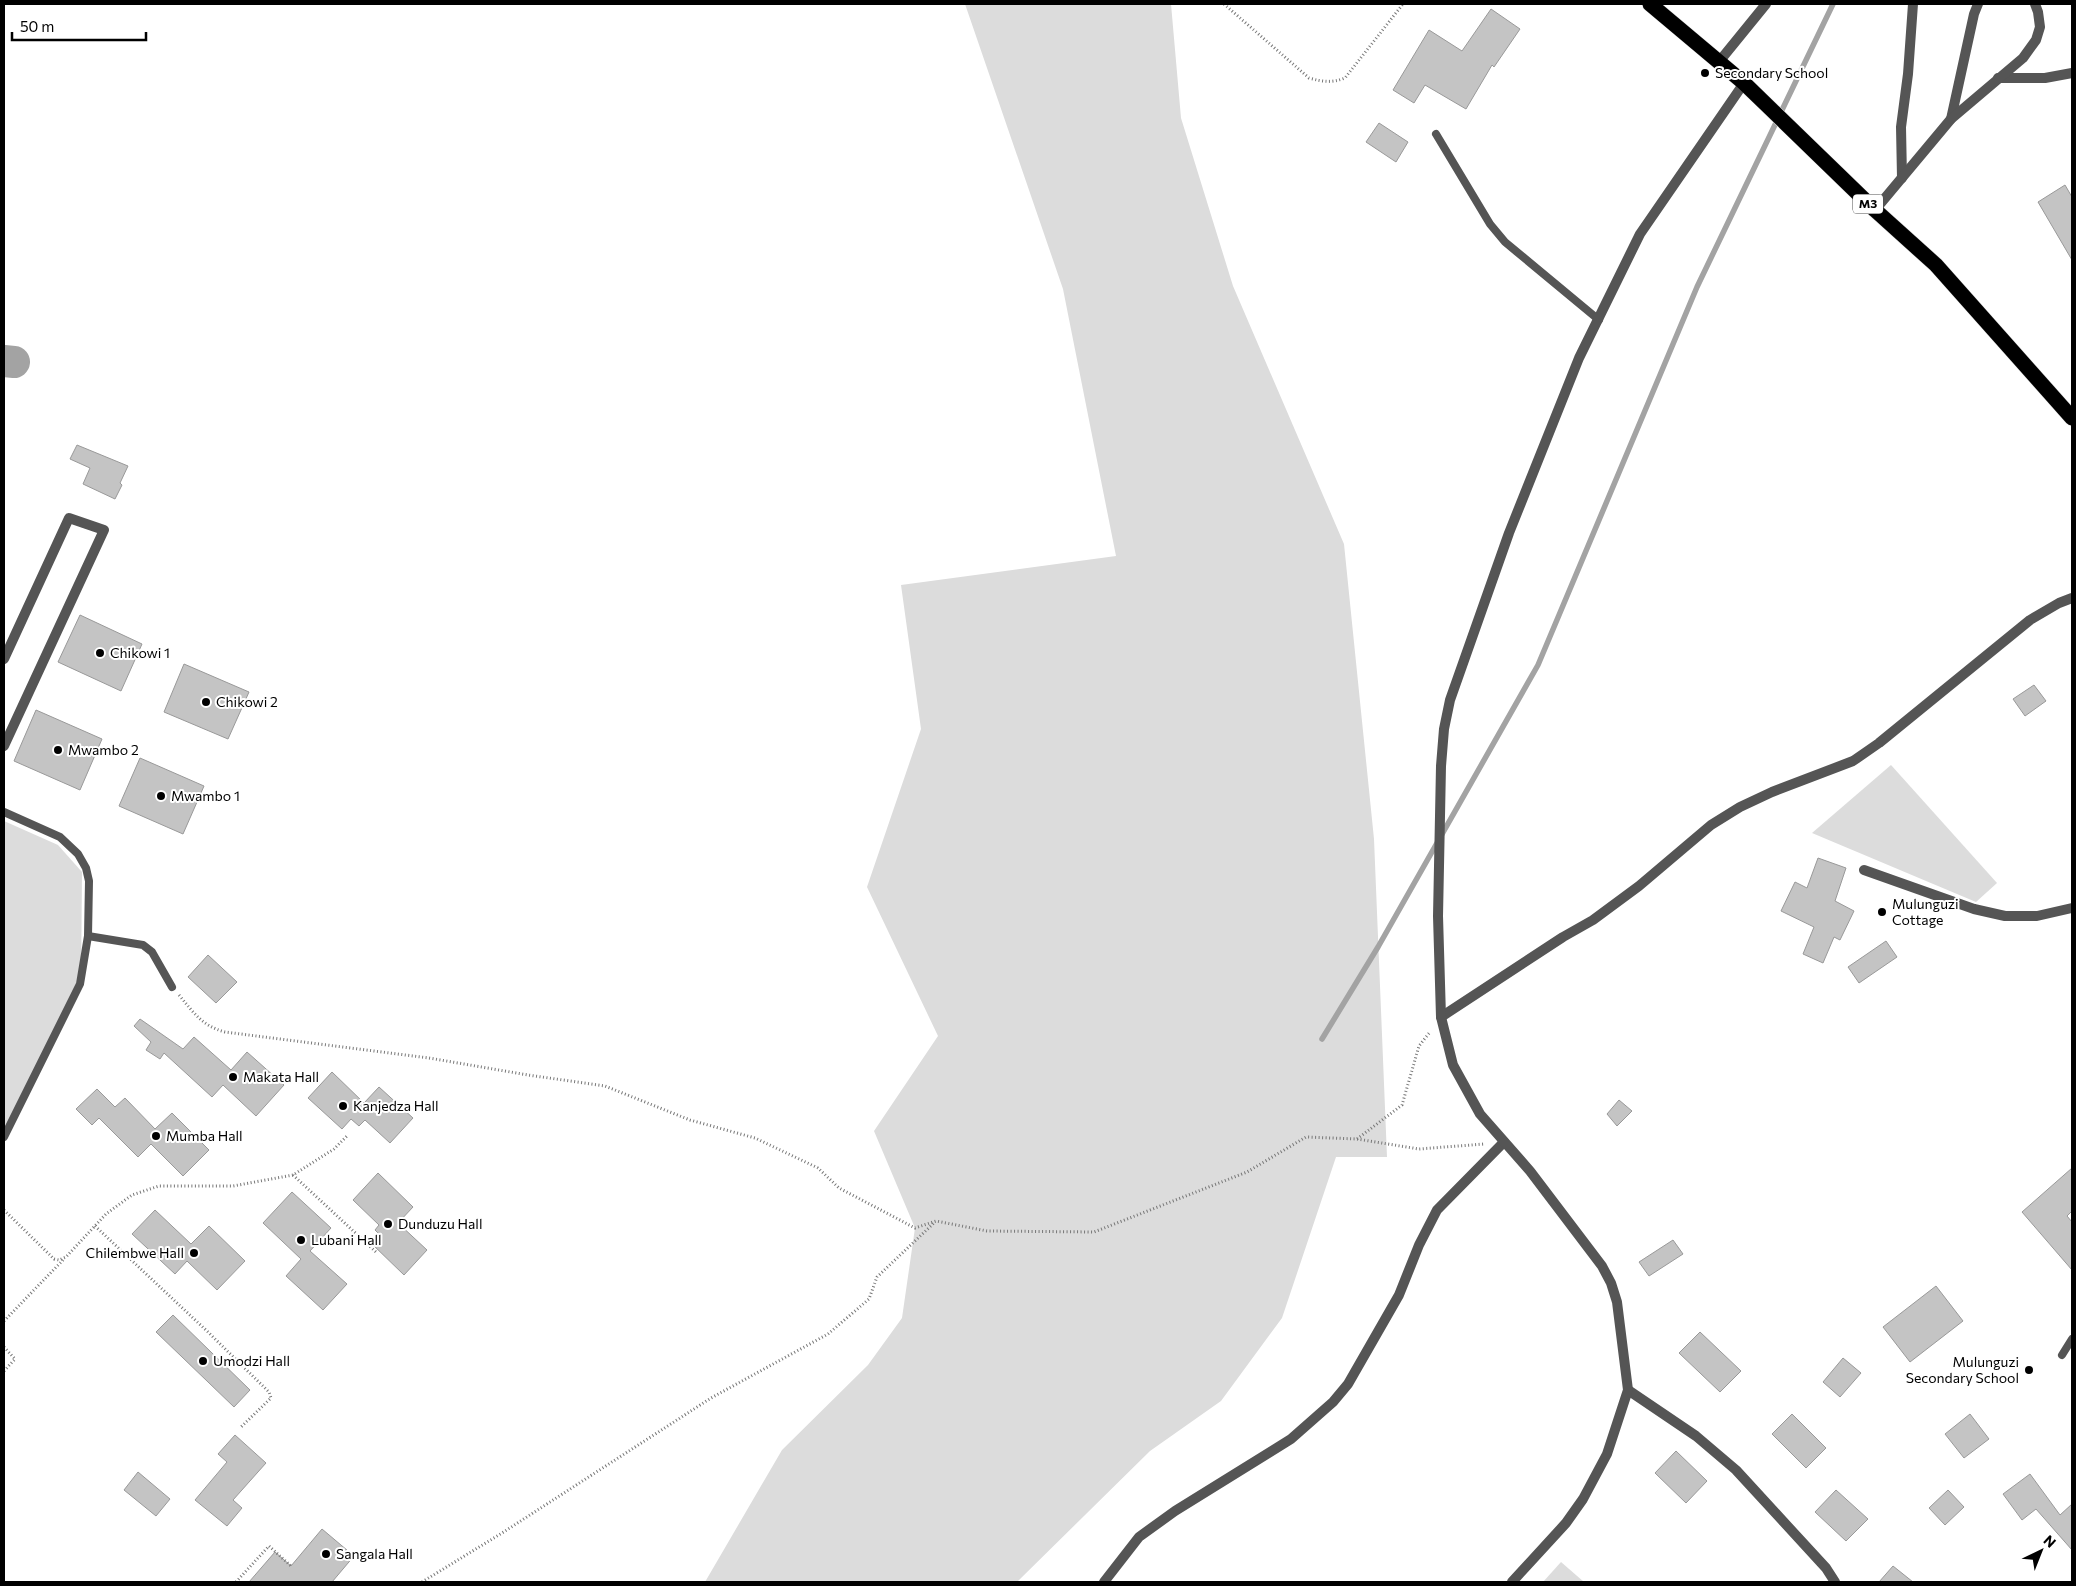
<svg xmlns="http://www.w3.org/2000/svg" width="2076" height="1586" font-family="Commissioner,sans-serif">
<rect width="100%" height="100%" fill="#fff"/>
<g fill="#dcdcdc">
<polygon points="965,4 1171,4 1181,118 1233,286 1344,544 1374,839 1387,1157 1336,1157 1282,1318 1221,1401 1150,1451 1017,1582 705,1582 782,1450 868,1365 902,1318 915,1228 874,1131 938,1036 867,887 921,729 901,585 1116,556 1063,289"/>
<polygon points="1891,765 1997,883 1976,902 1812,833"/>
<polygon points="4,821 58,845 82,872 81,983 4,1135"/>
<polygon points="1561,1562 1584,1582 1543,1582"/>
</g>
<g fill="none" stroke-linecap="round" stroke-linejoin="round">
<polyline stroke="#a3a3a3" stroke-width="5.5" points="1322,1039 1378,947 1538,665 1697,287 1833,4"/>
<polyline stroke="#a3a3a3" stroke-width="32" points="4,361 14,362"/>
</g>
<g fill="#c4c4c4" stroke="#999">
<polygon points="1491,9 1520,29 1494,67 1492,65 1466,109 1425,85 1414,103 1393,90 1429,30 1462,51"/>
<polygon points="1379,123 1408,142 1396,162 1366,142"/>
<polygon points="2065,185 2072,197 2072,260 2038,202"/>
<polygon points="77,445 128,466 120,483 122,485 115,499 83,484 90,468 70,459"/>
<polygon points="80,615 142,644 121,691 58,662"/>
<polygon points="184,664 249,692 228,739 164,712"/>
<polygon points="2034,685 2046,701 2025,716 2013,699"/>
<polygon points="36,710 102,739 80,790 14,761"/>
<polygon points="140,758 204,786 183,834 119,806"/>
<polygon points="1818,858 1846,868 1835,901 1854,911 1840,940 1834,937 1823,963 1803,954 1814,927 1781,911 1795,882 1807,888"/>
<polygon points="1886,941 1897,957 1859,983 1848,967"/>
<polygon points="208,955 237,982 216,1003 188,977"/>
<polygon points="140,1019 183,1049 194,1037 231,1070 247,1052 284,1085 256,1116 223,1085 212,1097 164,1053 160,1059 146,1050 151,1042 134,1026"/>
<polygon points="332,1072 364,1103 379,1087 413,1118 390,1143 365,1120 359,1126 351,1119 342,1129 308,1098"/>
<polygon points="97,1089 115,1107 125,1098 155,1129 172,1113 209,1150 183,1176 151,1144 138,1157 99,1118 92,1125 76,1109"/>
<polygon points="1619,1100 1632,1111 1617,1126 1607,1114"/>
<polygon points="2072,1168 2072,1211 2067,1216 2072,1222 2072,1270 2022,1212"/>
<polygon points="378,1173 413,1207 398,1223 427,1250 404,1275 371,1243 379,1234 375,1230 379,1225 353,1200"/>
<polygon points="292,1192 331,1228 310,1251 347,1284 323,1310 286,1276 301,1259 263,1223"/>
<polygon points="155,1210 191,1244 209,1226 245,1261 217,1290 187,1261 175,1274 132,1234"/>
<polygon points="1673,1240 1683,1254 1649,1276 1639,1262"/>
<polygon points="1936,1286 1963,1321 1910,1362 1883,1327"/>
<polygon points="173,1315 250,1390 234,1407 156,1332"/>
<polygon points="1700,1332 1741,1371 1720,1392 1679,1353"/>
<polygon points="1843,1358 1861,1373 1840,1397 1823,1382"/>
<polygon points="1792,1414 1826,1448 1806,1468 1772,1434"/>
<polygon points="1970,1414 1989,1439 1964,1458 1945,1434"/>
<polygon points="235,1435 266,1463 233,1500 242,1508 227,1526 195,1500 227,1462 218,1454"/>
<polygon points="1676,1451 1707,1481 1686,1503 1655,1473"/>
<polygon points="138,1472 170,1499 156,1516 124,1490"/>
<polygon points="2030,1474 2060,1515 2072,1504 2072,1550 2036,1509 2022,1520 2003,1494"/>
<polygon points="1836,1490 1868,1519 1846,1541 1815,1512"/>
<polygon points="1948,1490 1964,1507 1945,1525 1929,1508"/>
<polygon points="322,1529 354,1556 332,1582 249,1582 275,1552 291,1566"/>
<polygon points="1893,1566 1913,1582 1879,1582"/>
</g>
<g fill="none" stroke-linecap="round" stroke-linejoin="round">
<g stroke="#dbdbdb" stroke-width="16">
<polyline id="highway" points="1650,4 1744,83 1875,210 1936,265 2072,418"/>
</g>
<g stroke="#777" stroke-width="3" stroke-dasharray="1 2.5" stroke-linecap="butt">
<path d="M 1224,4 L 1309,78 C 1323,82 1332,83 1345,78 L 1403,4"/>
<path d="M 179,995 C 193,1012 202,1026 225,1032 L 429,1058 L 528,1075 L 605,1086 L 690,1120 L 755,1138 L 818,1168 L 839,1188 L 915,1228 L 936,1221 L 987,1231 L 1094,1232 L 1247,1172 L 1306,1137 L 1357,1139 L 1419,1149 L 1484,1144"/>
<polyline points="1357,1139 1402,1105 1419,1046 1430,1032"/>
<polyline points="293,1175 377,1253"/>
<polyline points="4,1210 54,1259 59,1260 66,1257 106,1214 132,1195 159,1186 233,1186 293,1175 334,1149 348,1135"/>
<polyline points="95,1226 208,1332 269,1392 271,1398 241,1427"/>
<polyline points="4,1321 64,1259"/>
<polyline points="4,1347 15,1359 4,1371"/>
<polyline points="236,1582 269,1546 291,1566"/>
<polyline points="422,1582 502,1533 711,1398 828,1334 869,1299 877,1277 935,1222"/>
</g>
<g stroke="#555" stroke-width="8">
<polyline points="1436,134 1490,224 1505,242 1599,320"/>
<polyline points="4,812 60,837 78,854 86,868 89,881 88,936 80,984 4,1137"/>
<polyline points="88,936 143,945 152,952 172,987"/>
<polyline points="2062,1355 2072,1339"/>
</g>
<g stroke="#555" stroke-width="10">
<polyline points="1718,63 1766,4"/>
<polyline points="1998,78 2045,78 2072,73"/>
<polyline points="1951,119 1974,14 1978,4"/>
<polyline points="1902,178 1901,127 1908,74 1913,4"/>
<polyline points="1875,210 1951,119 2023,58 2036,40 2040,27 2038,12 2035,4"/>
<polyline points="4,659 69,518 104,530 4,746"/>
<polyline points="1864,870 1974,909 2005,916 2037,916 2072,908"/>
<polyline points="1441,1017 1563,937 1593,920 1639,886 1711,825 1740,807 1772,792 1853,761 1879,743 2030,620 2059,603 2072,598"/>
<polyline points="1628,1390 1696,1436 1736,1470 1826,1568 1835,1582"/>
<polyline points="1104,1582 1139,1537 1175,1511 1291,1439 1333,1402 1348,1384 1399,1295 1419,1245 1437,1210 1504,1142"/>
<polyline points="1512,1582 1566,1523 1583,1499 1607,1454 1628,1390 1617,1302 1611,1283 1602,1266 1530,1171 1480,1114 1453,1065 1441,1017 1438,916 1441,766 1444,729 1450,700 1509,533 1579,358 1640,234 1744,83"/>
</g>
<use href="#highway" stroke="#000" stroke-width="15"/>
</g>
<g fill="#000" stroke="#fff" stroke-width="2">
<circle cx="1705" cy="73" r="5"/>
<circle cx="100" cy="653" r="5"/>
<circle cx="206" cy="702" r="5"/>
<circle cx="58" cy="750" r="5"/>
<circle cx="161" cy="796" r="5"/>
<circle cx="1882" cy="912" r="5"/>
<circle cx="233" cy="1077" r="5"/>
<circle cx="343" cy="1106" r="5"/>
<circle cx="156" cy="1136" r="5"/>
<circle cx="388" cy="1224" r="5"/>
<circle cx="301" cy="1240" r="5"/>
<circle cx="194" cy="1253" r="5"/>
<circle cx="203" cy="1361" r="5"/>
<circle cx="2029" cy="1370" r="5"/>
<circle cx="326" cy="1554" r="5"/>
</g>
<g text-anchor="middle" stroke-width="4" stroke-linejoin="round" paint-order="stroke">
<rect fill="#fff" stroke="#4c4c4c" stroke-width="1" x="1853" y="194.5" width="30" height="19" rx="4"/>
<g font-size="12" font-weight="bold" fill="#000">
<text x="1868" y="208">M3</text>
</g>
<g font-size="14" fill="#000" stroke="#fff" text-anchor="start">
<text x="1715" y="78">Secondary School</text>
<text x="110" y="658">Chikowi 1</text>
<text x="216" y="707">Chikowi 2</text>
<text x="68" y="755">Mwambo 2</text>
<text x="171" y="801">Mwambo 1</text>
<text x="1892" y="909">Mulunguzi<tspan x="1892" dy="16">Cottage</tspan></text>
<text x="243" y="1082">Makata Hall</text>
<text x="353" y="1111">Kanjedza Hall</text>
<text x="166" y="1141">Mumba Hall</text>
<text x="398" y="1229">Dunduzu Hall</text>
<text x="311" y="1245">Lubani Hall</text>
<text x="184" y="1258" text-anchor="end">Chilembwe Hall</text>
<text x="213" y="1366">Umodzi Hall</text>
<text x="2019" y="1367" text-anchor="end">Mulunguzi<tspan x="2019" dy="16">Secondary School</tspan></text>
<text x="336" y="1559">Sangala Hall</text>
</g>
</g>
<rect width="2076" height="1586" fill="none" stroke="#000000" stroke-width="10"/>
<g transform="translate(2041 1551) rotate(43)" stroke="#ffffff" stroke-width="4" paint-order="stroke">
<path d="M0-4L9 19L0 12L-9 19Z" fill="#000000"/>
<text y="-8" font-size="14" font-weight="bold" text-anchor="middle" fill="#000000">N</text>
</g>
<path d="M12 32v8h134v-8" fill="none" stroke="#000000" stroke-width="2.5"/>
<text x="20" y="32" font-size="15" fill="#000000" stroke="#ffffff" stroke-width="4" paint-order="stroke">50 m</text>
</svg>
